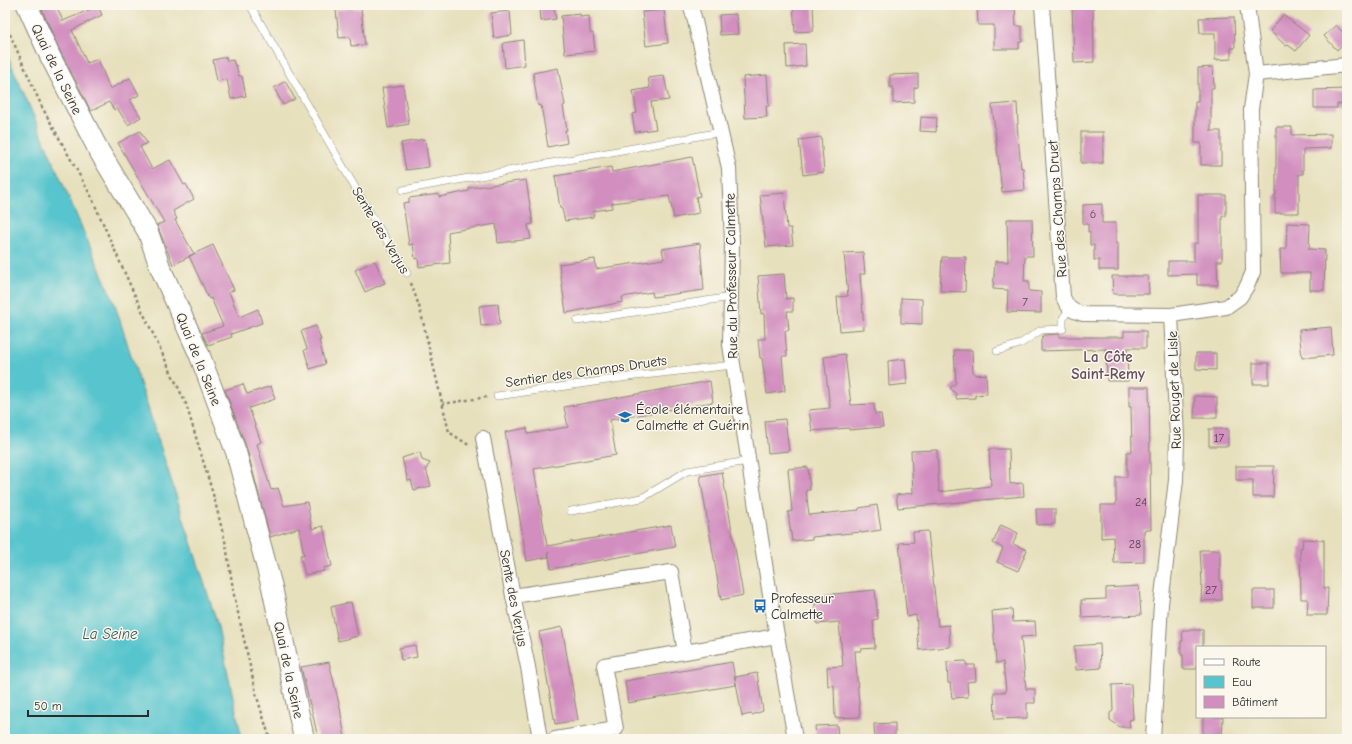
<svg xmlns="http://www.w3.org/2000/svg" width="1352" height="744" font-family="'Comic Neue',sans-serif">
<rect width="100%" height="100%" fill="#fbf7ec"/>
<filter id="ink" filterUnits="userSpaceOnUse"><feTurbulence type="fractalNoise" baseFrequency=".025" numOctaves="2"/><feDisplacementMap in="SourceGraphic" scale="8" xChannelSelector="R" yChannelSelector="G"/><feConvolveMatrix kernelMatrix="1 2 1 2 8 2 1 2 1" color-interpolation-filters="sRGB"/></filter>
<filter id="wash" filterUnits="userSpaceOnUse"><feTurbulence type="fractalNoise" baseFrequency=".012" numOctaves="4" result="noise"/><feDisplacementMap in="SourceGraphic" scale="16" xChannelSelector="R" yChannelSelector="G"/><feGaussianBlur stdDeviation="0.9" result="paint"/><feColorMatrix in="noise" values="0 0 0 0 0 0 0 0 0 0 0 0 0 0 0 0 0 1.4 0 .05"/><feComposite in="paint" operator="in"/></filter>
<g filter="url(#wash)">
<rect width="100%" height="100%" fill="#e7e0bd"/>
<polygon fill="#58c5ce" stroke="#42787c" points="5,50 114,302 217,623 242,739 5,739"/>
<g id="blocks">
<g fill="#d28ebf">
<polygon points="40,5 56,5 63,21 98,6 102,15 72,30 87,63 98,59 110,89 130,78 139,95 130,100 141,117 128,125 117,108 114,110 109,102 91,111 60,51"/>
<polygon points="793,5 813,5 814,28 813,28 813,31 795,32"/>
<polygon points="977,5 1015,5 1016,26 1022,26 1022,42 1019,42 1019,49 994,49 994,25 978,25"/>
<polygon points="1072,5 1093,5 1094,62 1074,63"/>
<polygon points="554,7 556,19 541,21 540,8"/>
<polygon points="361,8 365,45 351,46 350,37 339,38 336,10"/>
<polygon points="664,10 668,43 646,46 642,12"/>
<polygon points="510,11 512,35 494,38 491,13"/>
<polygon points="580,14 581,17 589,16 590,33 593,33 595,51 565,54 561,16"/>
<polygon points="736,14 738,34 720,35 719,15"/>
<polygon points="1283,15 1309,35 1296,51 1288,45 1286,46 1270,31"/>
<polygon points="1234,17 1235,48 1231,48 1231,59 1215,60 1215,33 1200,33 1199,18"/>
<polygon points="1336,25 1347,37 1347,40 1337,50 1324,36"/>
<polygon points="523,40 525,65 505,68 503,43"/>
<polygon points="805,44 806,66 787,68 786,45"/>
<polygon points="226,57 227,61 233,60 235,66 236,65 239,76 242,76 246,96 231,99 227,79 217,81 213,60"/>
<polygon points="1213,67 1214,88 1211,88 1211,131 1221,131 1221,165 1201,165 1201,143 1195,143 1195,102 1198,102 1198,68"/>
<polygon points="558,68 565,105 563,106 567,130 565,130 567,143 548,147 541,105 538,106 533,73"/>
<polygon points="918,74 918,87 914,88 914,102 893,103 893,87 890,87 890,75"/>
<polygon points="767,75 769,106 766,106 767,117 745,118 743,77"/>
<polygon points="664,76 669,100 651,102 656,129 635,132 632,114 637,113 633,91 650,88 648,78"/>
<polygon points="285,81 295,99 283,105 274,88"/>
<polygon points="403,85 409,124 388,128 382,88"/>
<polygon points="1347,89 1347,104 1337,104 1337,108 1314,108 1314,90"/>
<polygon points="1017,103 1018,124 1017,124 1021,168 1023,168 1025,190 1002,192 992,105"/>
<polygon points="921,117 937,118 936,132 920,131"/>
<polygon points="1276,127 1292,127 1292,135 1331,134 1331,148 1303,149 1303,174 1299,174 1299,213 1275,213 1275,195 1276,195"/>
<polygon points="140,131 147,143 140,147 152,169 170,160 184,185 186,184 194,199 173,211 177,219 175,220 180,229 194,254 173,265 157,225 164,222 118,143"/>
<rect x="1081" y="132" width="22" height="31"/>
<polygon points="821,137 824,172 803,175 799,140"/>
<polygon points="425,139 429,167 406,170 401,143"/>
<polygon points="692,157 700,196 696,197 699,213 674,218 669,196 612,203 612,208 594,211 593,217 565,221 562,209 560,208 555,176 611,167 612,172"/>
<polygon points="526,180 533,224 528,225 531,239 498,243 496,224 453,231 448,232 450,263 419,267 418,258 415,259 413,244 409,245 403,203 409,202 409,198 439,194 439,197 469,191 469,188"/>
<polygon points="784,193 787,228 791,228 793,245 766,247 760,195"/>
<polygon points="1198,195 1226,195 1226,216 1222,216 1222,261 1217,261 1218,285 1197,285 1197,274 1168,275 1168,261 1194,261 1194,243 1198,243"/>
<polygon points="1102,204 1102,223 1116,223 1116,244 1118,244 1118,270 1099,270 1099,260 1094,260 1094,245 1090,245 1090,232 1088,232 1088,224 1083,224 1083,205"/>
<polygon points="1007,219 1032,219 1033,256 1025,256 1024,281 1029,281 1029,291 1041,292 1041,313 1007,312 1008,290 993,289 995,261 1008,262"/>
<polygon points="1287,223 1310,224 1309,249 1325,250 1324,290 1310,290 1310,273 1281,273 1280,249 1286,249"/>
<polygon points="700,243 704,290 653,297 652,292 622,297 623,302 566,313 559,264 595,259 596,269 664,259 662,249"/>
<polygon points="213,245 234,290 229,292 239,317 258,309 262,323 231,334 232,337 208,345 202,333 223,326 211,298 209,299 189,256"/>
<polygon points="863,252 865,274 860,274 864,329 840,331 837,297 848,296 844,253"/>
<polygon points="942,257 966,257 965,292 940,291"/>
<polygon points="375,261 385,283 365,292 355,270"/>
<polygon points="784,274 786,299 793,298 793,311 787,311 789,330 785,331 787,356 782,356 785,391 767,394 762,358 760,358 758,339 765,339 764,313 761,314 758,276"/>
<polygon points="1112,276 1148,276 1149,294 1113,294"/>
<polygon points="901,298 922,299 922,324 901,323"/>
<polygon points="498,304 500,324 481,326 479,306"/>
<polygon points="316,326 321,340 319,340 325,364 310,369 304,350 307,349 301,331"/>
<polygon points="1331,327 1333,355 1302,358 1299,330"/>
<polygon points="1124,331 1146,331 1146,348 1127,348 1128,381 1107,381 1106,349 1041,351 1041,341 1043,335 1059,334 1059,337 1124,337"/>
<polygon points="954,350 972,350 973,373 975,373 975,375 986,374 987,394 975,395 975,398 956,399 956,394 950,388 956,383"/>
<polygon points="1196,353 1216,353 1216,370 1196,369"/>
<polygon points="845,354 851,405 874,404 875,414 881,414 883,427 849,430 849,428 812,431 809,410 830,408 824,357"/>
<polygon points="905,359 907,384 889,386 888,361"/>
<rect x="1253" y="363" width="16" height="21"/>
<polygon points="710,381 713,402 610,420 616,455 534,469 547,546 671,525 675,547 551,569 548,552 549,557 527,561 505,432 527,428 528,434 568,427 564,407"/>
<polygon points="243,384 247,394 271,386 275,399 249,408 261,442 257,444 271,490 278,488 284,506 307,502 312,529 323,526 332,566 323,568 324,571 305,575 300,555 304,555 299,528 270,537 247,449 225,390"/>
<polygon points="1129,387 1149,387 1151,530 1144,530 1144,562 1114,563 1113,537 1101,538 1101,505 1116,505 1116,477 1127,477 1127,452 1132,452 1131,407 1129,407"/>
<polygon points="1195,396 1217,397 1217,418 1194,418"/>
<polygon points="785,419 789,451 768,453 765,421"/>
<rect x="1209" y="429" width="19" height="17"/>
<polygon points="989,449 1009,449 1010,484 1023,483 1024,496 898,508 896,495 913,493 911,451 937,450 939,492 991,486"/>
<polygon points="420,452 422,460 430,463 426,469 431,486 414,490 411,480 408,481 402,458"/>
<polygon points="1236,466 1274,466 1273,497 1253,497 1253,480 1236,480"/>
<polygon points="808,467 810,490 806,490 809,515 859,510 859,508 877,505 881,530 861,533 861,532 812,537 812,539 792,541 788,512 792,511 788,469"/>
<polygon points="722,472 743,595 721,600 700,476"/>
<polygon points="1036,509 1055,509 1055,524 1037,525"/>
<polygon points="1001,525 1018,533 1013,544 1027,550 1018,571 997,562 1003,548 993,543"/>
<polygon points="928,531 938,626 949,625 950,647 919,650 916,615 907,617 899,543 914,542 913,532"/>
<polygon points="1303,539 1324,540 1324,588 1328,588 1327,615 1307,615 1308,599 1301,599 1300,548 1302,548"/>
<polygon points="1200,550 1220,550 1220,580 1221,580 1222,600 1201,601 1202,583"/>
<polygon points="1139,586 1141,615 1082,618 1081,600 1106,599 1106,588"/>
<polygon points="875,590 878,619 873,620 875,648 861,649 861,651 855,651 860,717 835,718 834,685 828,686 827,667 843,666 839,622 817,624 814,596"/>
<rect x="1253" y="590" width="21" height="18"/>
<polygon points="351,602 358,636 338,641 331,607"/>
<polygon points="1012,609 1013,622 1035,621 1036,636 1021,637 1026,689 1035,689 1035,703 1027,703 1027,718 995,719 994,692 1006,692 1003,662 996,663 992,611"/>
<polygon points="562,627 578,720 555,724 539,632"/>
<polygon points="1182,630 1203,630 1203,647 1197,647 1197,669 1183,669 1183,655 1181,655 1181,641 1183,641"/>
<polygon points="1100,644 1101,668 1076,670 1074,646"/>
<polygon points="415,645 417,657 401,660 399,648"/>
<polygon points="966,661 966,665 975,665 976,681 967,682 968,697 952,698 950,683 948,683 947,662"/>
<polygon points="329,662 340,708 345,739 318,739 311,706 310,705 301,667"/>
<polygon points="732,662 736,685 628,703 625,681"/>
<polygon points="757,673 763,711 752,715 751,714 742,716 735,677"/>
<polygon points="1131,684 1133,719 1129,720 1130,727 1120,727 1110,720 1110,713 1113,711 1112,685"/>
<polygon points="1203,717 1223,717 1222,739 1203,739"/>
<polygon points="895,723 895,739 875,739 874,724"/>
<polygon points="837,725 838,739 816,739 815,726"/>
</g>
</g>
</g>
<g filter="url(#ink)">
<use href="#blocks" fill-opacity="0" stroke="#898674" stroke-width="1"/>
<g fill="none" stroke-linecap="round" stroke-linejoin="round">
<g stroke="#898674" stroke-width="8">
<g id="lane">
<polyline points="250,5 368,210 407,273"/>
<polyline points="403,190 721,132"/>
<polyline points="577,321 731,297"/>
<polyline points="997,351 1020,344 1041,330 1063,329 1063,318 1070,308"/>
<polyline points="497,396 635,376 733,365"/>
<polyline points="571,511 642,498 687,471 748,461"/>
</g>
</g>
<g stroke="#898674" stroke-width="16">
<g id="street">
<polyline points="690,5 694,17 729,168 732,243 730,345 770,595 795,739"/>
<path d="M 1042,5 L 1063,297 C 1068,308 1071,311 1083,314 L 1171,315 L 1226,307 L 1240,297 L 1247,286 L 1253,272 L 1251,109 L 1256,74 L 1247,5"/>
<polyline points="1256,74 1347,65"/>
<polyline points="483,438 513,596 528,667 540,739"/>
<polyline points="513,596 671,572 685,652 777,636"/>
<polyline points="555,739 616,729 604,665 685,652"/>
<polyline points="1153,739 1161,604 1176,480 1177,437 1171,315"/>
</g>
</g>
<g stroke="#898674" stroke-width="22">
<polyline id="secondary" points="27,5 50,56 99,151 148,232 160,267 200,356 236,452 272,587 304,739"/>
</g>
<g stroke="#898674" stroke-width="2.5" stroke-dasharray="3 3" stroke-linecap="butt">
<polyline points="5,23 42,107 91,196 131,287 186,404 213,494 226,545 234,595 257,697 270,739"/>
<polyline points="411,283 420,309 449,432 470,446"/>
<polyline points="442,404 487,397"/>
</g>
<use href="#lane" stroke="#fff" stroke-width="7"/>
<use href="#street" stroke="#fff" stroke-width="14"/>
<use href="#secondary" stroke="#fff" stroke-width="20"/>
</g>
</g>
<defs>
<g id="school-bare" transform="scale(1.08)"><path d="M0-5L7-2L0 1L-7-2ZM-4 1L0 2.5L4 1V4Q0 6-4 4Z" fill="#1f6fb2" stroke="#fbf7ec" stroke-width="2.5" paint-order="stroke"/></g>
<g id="bus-bare" transform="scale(1.08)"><path d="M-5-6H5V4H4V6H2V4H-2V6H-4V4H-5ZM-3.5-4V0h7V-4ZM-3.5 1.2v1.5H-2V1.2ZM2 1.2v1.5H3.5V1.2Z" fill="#1f6fb2" stroke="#fbf7ec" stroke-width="2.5" paint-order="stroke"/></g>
</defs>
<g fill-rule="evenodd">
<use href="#school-bare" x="625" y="417"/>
<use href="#bus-bare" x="760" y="606"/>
</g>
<g text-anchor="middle" stroke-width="3" stroke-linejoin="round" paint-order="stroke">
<g font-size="12" fill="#554450">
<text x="1093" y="218">6</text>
<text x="1025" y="306">7</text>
<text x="1219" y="442">17</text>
<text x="1141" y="506">24</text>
<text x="1135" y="548">28</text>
<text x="1211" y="594">27</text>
</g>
<g font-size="14" fill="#2b2b2b" stroke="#fbf7ec">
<text transform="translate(57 69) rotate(64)" y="5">Quai de la Seine</text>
<text transform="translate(1057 209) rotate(-94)" y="5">Rue des Champs Druet</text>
<text transform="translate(381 230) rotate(59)" y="5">Sente des Verjus</text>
<text transform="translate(731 276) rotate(-91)" y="5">Rue du Professeur Calmette</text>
<text transform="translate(199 359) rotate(68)" y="5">Quai de la Seine</text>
<text transform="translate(586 371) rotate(-8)" y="5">Sentier des Champs Druets</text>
<text transform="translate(1174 390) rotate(-92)" y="5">Rue Rouget de Lisle</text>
<text transform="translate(514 598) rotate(79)" y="5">Sente des Verjus</text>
<text transform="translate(289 670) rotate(78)" y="5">Quai de la Seine</text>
</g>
<g font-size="14" fill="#2b2b2b" stroke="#fbf7ec" text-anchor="start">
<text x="636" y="414">École élémentaire<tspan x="636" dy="16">Calmette et Guérin</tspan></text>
<text x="771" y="603">Professeur<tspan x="771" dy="16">Calmette</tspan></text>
</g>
<g font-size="15" font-weight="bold" fill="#654e5f" stroke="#fbf7ec">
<text x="1108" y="362">La Côte<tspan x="1108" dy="17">Saint-Remy</tspan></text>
</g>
<g font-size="15" font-style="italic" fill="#38595c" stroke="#fbf7ec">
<text x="110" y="639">La Seine</text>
</g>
</g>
<rect width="1352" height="744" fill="none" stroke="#fbf7ec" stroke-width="20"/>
<rect x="1196" y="646" width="130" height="72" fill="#fbf7ec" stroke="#a8a59f"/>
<rect x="1204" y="659" width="20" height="6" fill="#ffffff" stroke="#a8a59f"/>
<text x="1232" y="666" font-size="12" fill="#2b2b2b">Route</text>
<rect x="1204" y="676" width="20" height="12" fill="#58c5ce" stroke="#a8a59f"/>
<text x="1232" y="686" font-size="12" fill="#2b2b2b">Eau</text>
<rect x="1204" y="696" width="20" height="12" fill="#d28ebf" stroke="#a8a59f"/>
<text x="1232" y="706" font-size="12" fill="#2b2b2b">Bâtiment</text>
<path d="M28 710v6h120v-6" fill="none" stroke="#2b2b2b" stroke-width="2"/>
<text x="34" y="710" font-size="12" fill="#2b2b2b" stroke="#fbf7ec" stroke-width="3" paint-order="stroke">50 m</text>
</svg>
